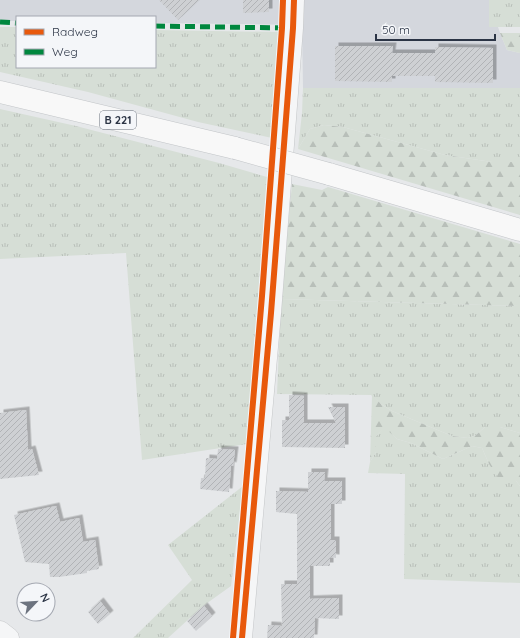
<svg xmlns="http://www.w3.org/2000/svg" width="520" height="638" font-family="Quicksand,sans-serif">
<defs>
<pattern id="grass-tufts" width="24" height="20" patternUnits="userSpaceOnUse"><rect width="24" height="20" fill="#d6ded6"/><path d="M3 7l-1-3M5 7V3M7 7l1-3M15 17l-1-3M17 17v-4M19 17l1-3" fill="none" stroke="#b8bfb9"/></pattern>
<pattern id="forest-firs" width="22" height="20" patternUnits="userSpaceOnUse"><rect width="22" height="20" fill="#d6ded6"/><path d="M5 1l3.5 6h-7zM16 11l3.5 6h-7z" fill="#b8bfb9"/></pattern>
<pattern id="building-hatch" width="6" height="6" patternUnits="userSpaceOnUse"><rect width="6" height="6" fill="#ced0d3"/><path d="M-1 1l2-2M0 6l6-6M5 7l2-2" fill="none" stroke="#b1b3b6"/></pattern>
<filter id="shadow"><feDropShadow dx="3.5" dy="-3.5" stdDeviation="0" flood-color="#0004"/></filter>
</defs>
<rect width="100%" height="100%" fill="#e6e8ea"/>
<polygon fill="#d4d7dd" points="0,0 489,0 500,33 507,50 520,53 520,88 303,88 302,25 155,23 155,17 17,17 17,21 0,21"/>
<g fill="url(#grass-tufts)">
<rect x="489" y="0" width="31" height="27"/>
<polygon points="0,27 17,27 17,67 155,67 155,30 278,32 272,138 198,122 88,92 0,72"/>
<polygon points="303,88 520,88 520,162 492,162 445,155 343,127 324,125 310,129 298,149 302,113"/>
<polygon points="0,109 76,126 219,163 267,177 247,444 142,460 126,253 0,259"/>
<polygon points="281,299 520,306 520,433 500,427 485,427 476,435 468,438 452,436 392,411 381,404 371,395 277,394"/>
<polygon points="385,427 397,439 411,443 443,459 472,446 482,448 489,464 516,481 520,486 520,583 404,579 405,474 368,473 370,462 376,452 376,436"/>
<polygon points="243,486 231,586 203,606 168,638 133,638 192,580 168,545"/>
</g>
<g fill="url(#forest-firs)">
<polygon points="500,33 520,33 520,53 507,50"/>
<polygon points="324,125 343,127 445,155 492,162 520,162 520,215 298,149 310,129"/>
<polygon points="292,184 322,190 328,187 520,244 520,306 281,299"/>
<polygon points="372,395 381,404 392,411 452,436 468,438 476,435 485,427 500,427 520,433 520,486 516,481 499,479 489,464 482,448 472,446 443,459 411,443 397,439 385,428 376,436 376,452 370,462"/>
</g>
<g fill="url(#building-hatch)" filter="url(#shadow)">
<polygon points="159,0 199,0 178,20"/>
<polygon points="243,0 269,0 269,12 243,13"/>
<polygon points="335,46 393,46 392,53 435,53 435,47 493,48 493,83 435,82 435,76 392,76 392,82 335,81"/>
<polygon points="289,395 304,396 304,423 336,423 328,407 345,407 345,448 282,447 282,420 289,420"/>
<polygon points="26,410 28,450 32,449 39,475 0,479 0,413"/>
<polygon points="218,449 235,450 233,466 231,465 229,492 200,489 201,478 205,478 206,458 217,459"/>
<polygon points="308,472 325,472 324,481 342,481 342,504 331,504 331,540 336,540 336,558 330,557 330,566 310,566 310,599 339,598 339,619 315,618 314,638 267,638 268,625 282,626 281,584 297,584 297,514 276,512 276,491 308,492"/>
<polygon points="56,506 60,522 79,518 83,542 95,540 99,569 87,571 87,573 59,577 50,577 49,564 25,562 14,515"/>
<polygon points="100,601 110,614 98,624 88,612"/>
<polygon points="204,606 212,616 196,631 187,621"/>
</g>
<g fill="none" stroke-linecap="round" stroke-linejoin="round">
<g stroke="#c4c6c8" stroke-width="21">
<g id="minor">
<polyline points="0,631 9,638"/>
<polyline points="242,638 271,313 293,28 294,0"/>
</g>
</g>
<g stroke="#c2c5c8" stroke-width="23">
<g id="major">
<polyline points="0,92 235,148"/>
<polyline points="329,174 520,230"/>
</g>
</g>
<use href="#minor" stroke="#f5f6f7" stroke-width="20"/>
<use href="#major" stroke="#f8f8f8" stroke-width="22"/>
<g stroke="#c2c5c8" stroke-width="23" stroke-linecap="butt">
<polyline id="major-bridge" points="235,148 329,174"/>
</g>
<use href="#major-bridge" stroke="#f8f8f8" stroke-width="22"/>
<g stroke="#00873e" stroke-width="5" stroke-dasharray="10 5" stroke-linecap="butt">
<polyline points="0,22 17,23"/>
<polyline points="155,26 285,28"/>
</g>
<g stroke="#f4f6f9" stroke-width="8">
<g id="cycleway">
<polyline points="233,638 262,296 282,28 283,0"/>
<polyline points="242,638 271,313 293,28 294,0"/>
</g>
</g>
<use href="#cycleway" stroke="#e8590c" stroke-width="6"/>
</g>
<g text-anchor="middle" stroke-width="3" stroke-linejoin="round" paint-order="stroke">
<rect fill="#f4f6f9" stroke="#676e7b" stroke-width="1" x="100" y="111" width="36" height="18" rx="3"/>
<g font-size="11" font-weight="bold" fill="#2b3445">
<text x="118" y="124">B 221</text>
</g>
</g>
<rect x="16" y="16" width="140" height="52" fill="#f4f6f9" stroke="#a4a8b1"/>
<rect x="24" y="29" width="20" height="6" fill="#e8590c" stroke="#a4a8b1"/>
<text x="52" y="36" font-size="12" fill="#2b3445">Radweg</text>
<rect x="24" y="49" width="20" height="6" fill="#00873e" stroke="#a4a8b1"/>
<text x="52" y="56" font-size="12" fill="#2b3445">Weg</text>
<g transform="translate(36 602) rotate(65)"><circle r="19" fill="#f4f6f9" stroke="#a4a8b1"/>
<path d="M0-3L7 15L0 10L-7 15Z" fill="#6c737f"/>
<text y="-6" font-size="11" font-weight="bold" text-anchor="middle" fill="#2b3445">N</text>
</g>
<path d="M376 34v6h119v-6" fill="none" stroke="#2b3445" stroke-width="2"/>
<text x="382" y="34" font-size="12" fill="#2b3445" stroke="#f4f6f9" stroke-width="3" paint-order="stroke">50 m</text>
</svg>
